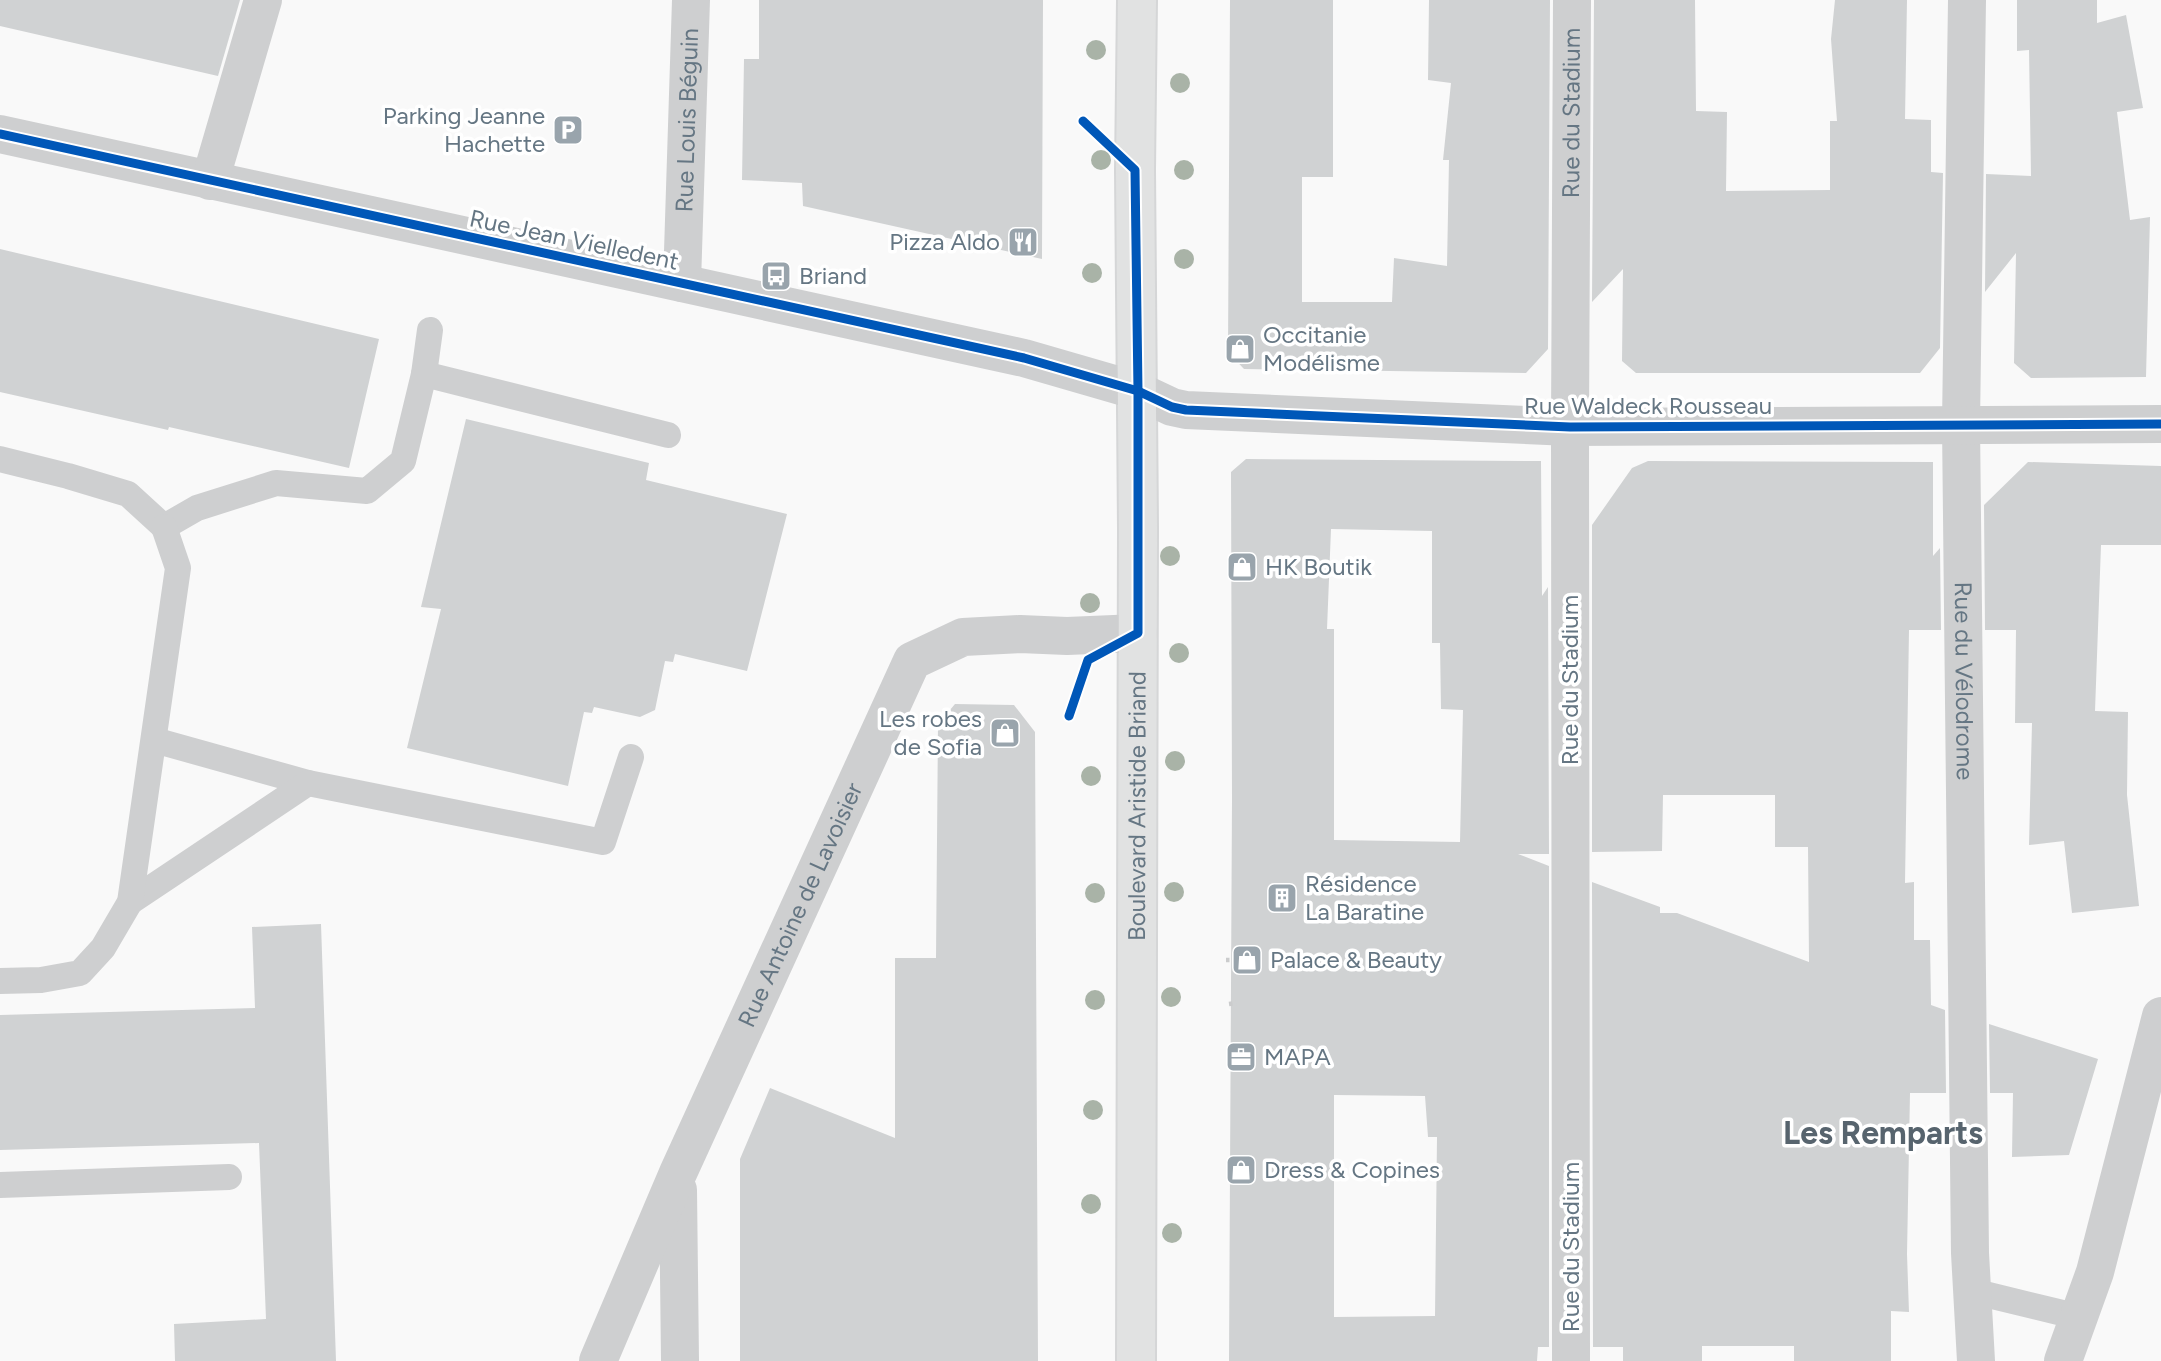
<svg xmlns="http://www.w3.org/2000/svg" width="2161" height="1361" font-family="Figtree,sans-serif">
<rect width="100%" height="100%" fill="#f9f9f9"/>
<g fill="#d0d2d3" fill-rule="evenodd">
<polygon points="0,0 240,0 218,76 0,26"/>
<polygon points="759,0 1043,0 1042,259 803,206 802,183 742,180 744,59 759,59"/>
<polygon points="1230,0 1333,0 1333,177 1302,177 1302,302 1392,302 1394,258 1447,266 1449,160 1443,160 1451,83 1428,80 1429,0 1550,0 1548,349 1526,373 1244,369 1228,352"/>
<polygon points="1594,0 1695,0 1696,111 1727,112 1726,191 1830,190 1830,121 1837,121 1831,39 1835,0 1907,0 1905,119 1931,120 1931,172 1943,173 1940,348 1920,373 1636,373 1622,361 1623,269 1592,302"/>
<polygon points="2017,0 2097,0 2097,23 2126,15 2143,108 2117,112 2130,220 2150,217 2146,377 2031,378 2014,363 2016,253 1985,292 1986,174 2031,176 2029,50 2017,51"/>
<polygon points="0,249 379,339 349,468 169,427 168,430 0,392"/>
<polygon points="466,419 649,463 646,480 787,514 747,671 675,654 673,662 665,661 655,710 640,717 594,707 592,713 584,712 568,786 407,748 441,609 421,607"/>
<path d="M 1246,459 L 1541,461 L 1542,596 L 1548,587 L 1549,854 L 1518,854 L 1549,866 L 1549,1347 L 1538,1347 L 1537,1361 L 1229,1361 L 1232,799 L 1231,472 ZM 1331,529 L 1432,531 L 1432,643 L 1440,643 L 1441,709 L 1463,710 L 1460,842 L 1334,840 L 1334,629 L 1327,629 ZM 1334,1095 L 1425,1096 L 1428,1137 L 1437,1137 L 1435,1316 L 1334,1317 Z"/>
<polygon points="1648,461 1933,462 1933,556 1940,548 1941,630 1909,630 1905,883 1914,882 1914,940 1930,940 1931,1005 1945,1010 1946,1093 1910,1093 1907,1254 1909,1312 1891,1311 1891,1361 1794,1361 1794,1346 1702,1346 1702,1361 1623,1361 1623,1347 1593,1347 1592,882 1660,907 1660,913 1677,913 1809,962 1808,847 1775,847 1775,795 1663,795 1662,851 1592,852 1592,525 1632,468"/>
<polygon points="2028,462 2161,466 2161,545 2101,545 2095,711 2128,712 2127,795 2139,906 2072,913 2064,841 2029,845 2032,723 2015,723 2016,630 1985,630 1984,505"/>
<polygon points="955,704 1014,705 1035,732 1038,1361 740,1361 740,1159 770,1088 895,1138 895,958 936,958 938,724"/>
<polygon points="321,924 336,1361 175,1361 174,1324 266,1319 259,1143 0,1150 0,1015 255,1008 252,927"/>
<polygon points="1989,1024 2098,1059 2069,1155 2012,1157 2013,1093 1990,1093"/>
</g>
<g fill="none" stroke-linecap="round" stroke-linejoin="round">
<g stroke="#d5d6d7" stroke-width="42">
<g id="secondary">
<path id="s5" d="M 1136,1361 L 1138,528 L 1135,170 L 1137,0"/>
</g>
</g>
<g stroke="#cbcccd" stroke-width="4.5" stroke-dasharray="3.5 3.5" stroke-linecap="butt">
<polyline points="1226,960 1231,960"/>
<polyline points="1229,1004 1236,1003"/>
</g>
<g stroke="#cecfd0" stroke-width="26">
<polyline points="424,374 668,435"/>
<polyline points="0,459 68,476 128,494 164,527 197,508 276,483 367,491 403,461 424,374 430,330"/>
<polyline points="154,740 308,783 603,842 631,757"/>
<polyline points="130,902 308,783"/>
<polyline points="0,981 41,980 80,973 103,948 130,902 178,568 164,527"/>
<polyline points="0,1185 229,1177"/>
<polyline points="1972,1291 2079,1317"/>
</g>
<g stroke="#cecfd0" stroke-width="38">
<path id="s1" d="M 1967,0 L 1961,424 L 1970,1253 L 1976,1361"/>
<polyline points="0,134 1024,358 1138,391 1172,407 1186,410 1570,427 2161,424"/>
<polyline points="210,181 263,0"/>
<path id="s2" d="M 682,283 L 691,0"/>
<polyline points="678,1190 680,1361"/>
<path id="s3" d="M 598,1361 L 678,1173 L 912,661 L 963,637 L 1020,634 L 1067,636 L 1138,633"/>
<path id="s4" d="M 1571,1361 L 1570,427 L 1572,0"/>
<polyline points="2063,1361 2095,1272 2161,1016"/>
</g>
<use href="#secondary" stroke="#e1e2e2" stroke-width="38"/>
<g stroke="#fff" stroke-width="13">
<g id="cycleway">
<polyline points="0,134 1024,358 1138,391 1172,407 1186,410 1570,427 2161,424"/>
<polyline points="1069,716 1088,660 1138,633 1138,391 1135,170 1083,121"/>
</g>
</g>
<use href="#cycleway" stroke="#0057b8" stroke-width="9"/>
</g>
<g fill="#a9b3a7">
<circle cx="1096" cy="50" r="10"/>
<circle cx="1180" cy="83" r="10"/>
<circle cx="1101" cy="160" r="10"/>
<circle cx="1184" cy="170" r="10"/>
<circle cx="1184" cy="259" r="10"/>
<circle cx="1092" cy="273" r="10"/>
<circle cx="1170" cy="556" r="10"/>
<circle cx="1090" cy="603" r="10"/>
<circle cx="1179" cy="653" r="10"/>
<circle cx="1175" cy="761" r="10"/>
<circle cx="1091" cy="776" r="10"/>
<circle cx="1174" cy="892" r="10"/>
<circle cx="1095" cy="893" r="10"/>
<circle cx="1171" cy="997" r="10"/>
<circle cx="1095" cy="1000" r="10"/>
<circle cx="1093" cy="1110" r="10"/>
<circle cx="1091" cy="1204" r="10"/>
<circle cx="1172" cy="1233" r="10"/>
</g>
<defs>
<g id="parking-square" transform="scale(1.575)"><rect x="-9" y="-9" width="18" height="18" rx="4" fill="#99a4ac" stroke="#fff"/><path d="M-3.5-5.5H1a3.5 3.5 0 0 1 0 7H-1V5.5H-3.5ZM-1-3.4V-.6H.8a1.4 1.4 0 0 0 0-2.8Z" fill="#fff"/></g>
<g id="restaurant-square" transform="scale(1.575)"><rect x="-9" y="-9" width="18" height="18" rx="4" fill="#99a4ac" stroke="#fff"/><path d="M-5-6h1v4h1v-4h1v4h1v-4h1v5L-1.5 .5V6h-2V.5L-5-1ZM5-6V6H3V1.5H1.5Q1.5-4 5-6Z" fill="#fff"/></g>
<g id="bus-square" transform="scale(1.575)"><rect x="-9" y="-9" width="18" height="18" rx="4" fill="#99a4ac" stroke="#fff"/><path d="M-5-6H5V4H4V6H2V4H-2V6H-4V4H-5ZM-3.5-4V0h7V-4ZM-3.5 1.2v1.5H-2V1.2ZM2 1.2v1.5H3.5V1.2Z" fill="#fff"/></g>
<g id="shop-square" transform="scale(1.575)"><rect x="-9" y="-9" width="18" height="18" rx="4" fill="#99a4ac" stroke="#fff"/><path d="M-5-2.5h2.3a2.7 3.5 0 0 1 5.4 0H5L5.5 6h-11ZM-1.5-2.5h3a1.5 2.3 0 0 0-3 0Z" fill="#fff"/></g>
<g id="building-square" transform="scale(1.575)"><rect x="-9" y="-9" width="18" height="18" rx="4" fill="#99a4ac" stroke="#fff"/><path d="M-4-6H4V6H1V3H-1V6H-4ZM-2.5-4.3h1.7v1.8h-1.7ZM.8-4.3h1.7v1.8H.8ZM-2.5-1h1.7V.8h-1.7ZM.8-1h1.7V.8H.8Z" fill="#fff"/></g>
<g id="office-square" transform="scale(1.575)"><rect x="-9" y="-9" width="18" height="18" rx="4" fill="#99a4ac" stroke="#fff"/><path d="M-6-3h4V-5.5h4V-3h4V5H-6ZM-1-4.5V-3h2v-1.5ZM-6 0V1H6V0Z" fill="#fff"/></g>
</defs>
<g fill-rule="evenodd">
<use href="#parking-square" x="568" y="130"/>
<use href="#restaurant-square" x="1023" y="242"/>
<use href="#bus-square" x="776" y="276"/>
<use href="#shop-square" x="1240" y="349"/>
<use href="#shop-square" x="1242" y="567"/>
<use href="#shop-square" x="1005" y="733"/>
<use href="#building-square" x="1282" y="898"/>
<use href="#shop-square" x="1247" y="960"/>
<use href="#office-square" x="1241" y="1057"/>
<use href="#shop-square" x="1241" y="1170"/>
</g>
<g text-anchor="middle" stroke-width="7" stroke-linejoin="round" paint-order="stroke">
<g font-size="24" fill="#657683" stroke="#fff">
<text dy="8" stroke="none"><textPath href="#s4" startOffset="1248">Rue du Stadium</textPath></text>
<text dy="8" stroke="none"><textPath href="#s2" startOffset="163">Rue Louis Béguin</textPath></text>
<text transform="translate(574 240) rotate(12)" y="8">Rue Jean Vielledent</text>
<text x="1648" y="414">Rue Waldeck Rousseau</text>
<text transform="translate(1570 680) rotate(-90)" y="8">Rue du Stadium</text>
<text dy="8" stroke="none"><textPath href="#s1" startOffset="681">Rue du Vélodrome</textPath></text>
<text dy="8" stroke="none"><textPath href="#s5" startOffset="555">Boulevard Aristide Briand</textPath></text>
<text dy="8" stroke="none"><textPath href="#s3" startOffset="499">Rue Antoine de Lavoisier</textPath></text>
<text transform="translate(1571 1247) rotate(-90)" y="8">Rue du Stadium</text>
</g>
<g font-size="24" fill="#657683" stroke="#fff" text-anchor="start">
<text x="545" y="124" text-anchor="end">Parking Jeanne<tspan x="545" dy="28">Hachette</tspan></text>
<text x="1000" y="250" text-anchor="end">Pizza Aldo</text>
<text x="799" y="284">Briand</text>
<text x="1263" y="343">Occitanie<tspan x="1263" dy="28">Modélisme</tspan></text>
<text x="1265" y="575">HK Boutik</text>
<text x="982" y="727" text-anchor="end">Les robes<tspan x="982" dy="28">de Sofia</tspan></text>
<text x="1305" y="892">Résidence<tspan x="1305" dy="28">La Baratine</tspan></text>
<text x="1270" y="968">Palace &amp; Beauty</text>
<text x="1264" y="1065">MAPA</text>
<text x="1264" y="1178">Dress &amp; Copines</text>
</g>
<g font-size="32" font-weight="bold" fill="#57646e" stroke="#fff">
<text x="1883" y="1144">Les Remparts</text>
</g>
</g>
</svg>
